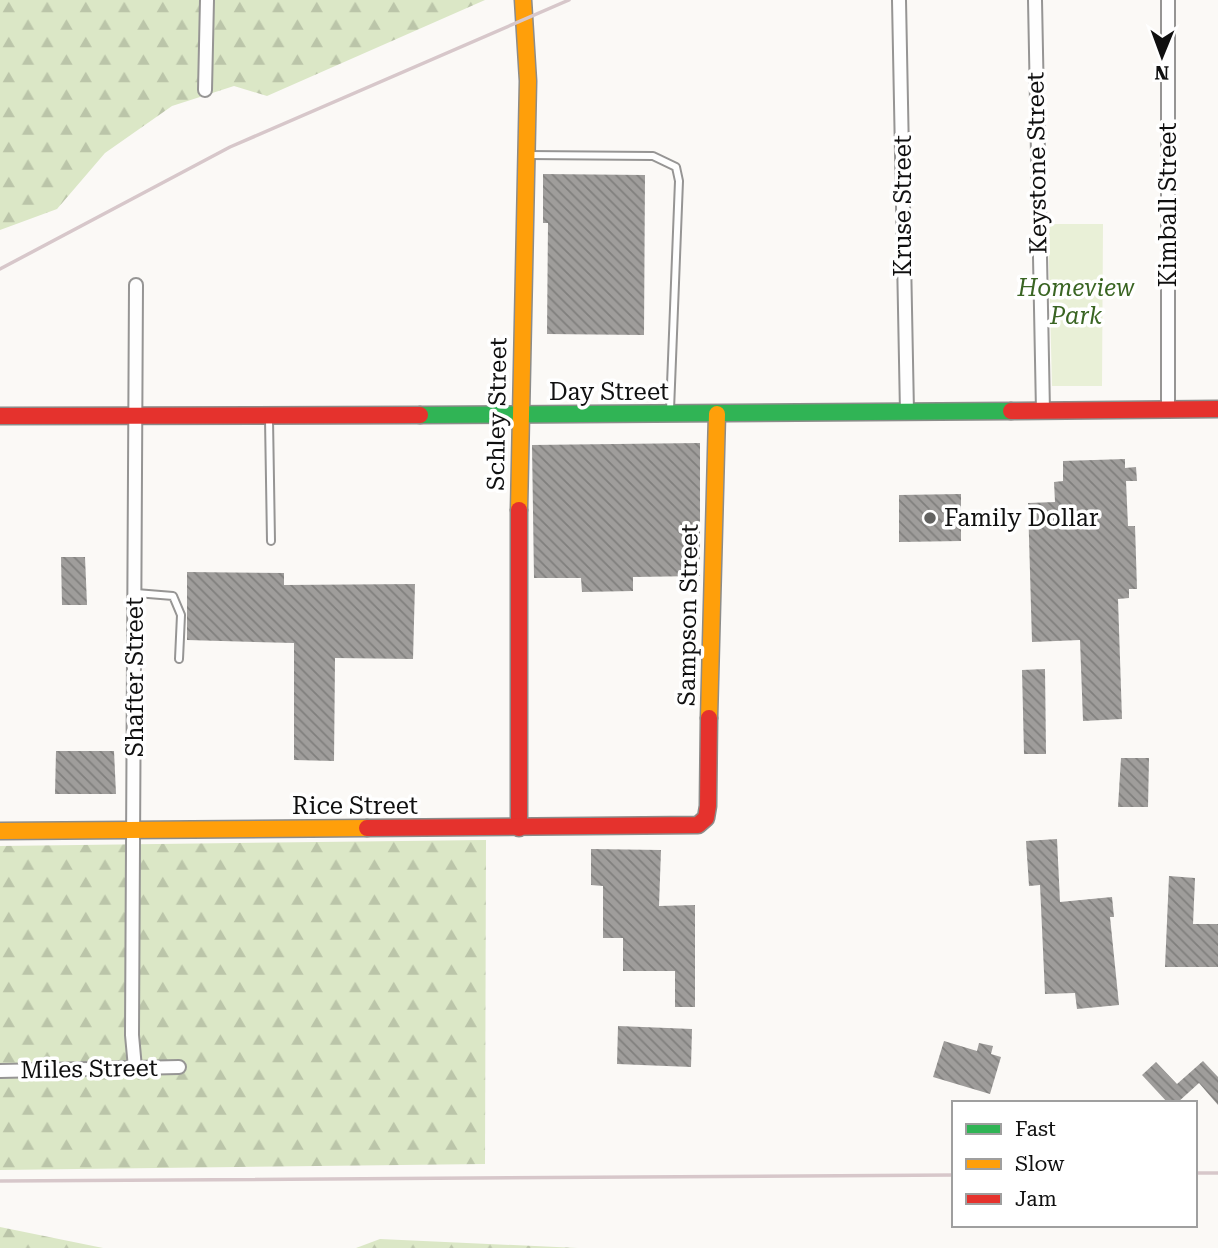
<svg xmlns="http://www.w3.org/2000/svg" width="1218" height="1248" font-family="'Roboto Serif',serif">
<defs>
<pattern id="forest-firs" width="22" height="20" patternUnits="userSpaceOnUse" patternTransform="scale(1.75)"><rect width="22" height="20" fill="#dbe7c6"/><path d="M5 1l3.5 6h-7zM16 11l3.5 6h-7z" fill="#bbc5a9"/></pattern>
<pattern id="building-back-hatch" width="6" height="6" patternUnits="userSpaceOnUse" patternTransform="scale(1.75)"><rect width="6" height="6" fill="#9f9d9b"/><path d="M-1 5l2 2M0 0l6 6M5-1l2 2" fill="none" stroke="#807f7d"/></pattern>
</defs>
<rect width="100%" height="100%" fill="#fbf9f6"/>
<polygon fill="#e9f0d7" points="1048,224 1103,224 1102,386 1052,386"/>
<g fill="url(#forest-firs)">
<polygon points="0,0 485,0 267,96 234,86 172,106 105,153 57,209 0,230"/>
<polygon points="486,840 485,1164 0,1170 0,846"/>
<polygon points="0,1227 103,1248 0,1248"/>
<polygon points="380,1239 578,1248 356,1248"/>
</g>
<g fill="url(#building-back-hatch)">
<polygon points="543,174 645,175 644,335 547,334 548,223 543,223"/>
<polygon points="700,443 700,576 633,577 633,591 582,592 581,578 534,578 532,445"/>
<polygon points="1125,459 1125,468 1136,467 1137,481 1126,481 1128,526 1135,526 1137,589 1129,589 1129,598 1118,599 1122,719 1083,721 1080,640 1032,642 1028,503 1055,502 1054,482 1063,481 1063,461"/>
<polygon points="961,494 961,541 899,542 899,495"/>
<polygon points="61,557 85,557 87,605 62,605"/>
<polygon points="187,572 284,573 284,585 415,584 413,659 335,658 334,761 294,760 294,643 187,640"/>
<polygon points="1045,669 1046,754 1024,754 1022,670"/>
<polygon points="56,751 114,751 116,794 55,794"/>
<polygon points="1121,758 1149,758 1148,807 1118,807"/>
<polygon points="1057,839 1060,902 1112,897 1114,917 1110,917 1119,1005 1077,1009 1075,993 1045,994 1040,885 1029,886 1026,841"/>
<polygon points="591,849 661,850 659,906 695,905 695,1007 675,1007 675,971 623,971 623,938 603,938 603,886 591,885"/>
<polygon points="1169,876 1195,878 1193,924 1218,924 1218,967 1165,967"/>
<polygon points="618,1026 692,1029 691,1067 617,1064"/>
<polygon points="944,1041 977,1051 979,1043 993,1046 991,1054 1001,1057 990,1094 933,1077"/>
<polygon points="1203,1061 1218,1077 1218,1105 1199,1083 1177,1103 1168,1103 1142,1075 1156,1062 1177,1084"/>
</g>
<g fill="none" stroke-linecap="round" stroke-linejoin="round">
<g stroke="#969594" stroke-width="10">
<g id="lane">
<polyline points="528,155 653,156 676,167 679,181 670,410"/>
<polyline points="269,419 271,541"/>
<polyline points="136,593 173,596 181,615 179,659"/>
</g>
</g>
<g stroke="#969594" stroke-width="16">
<g id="street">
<polyline points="899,0 907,412"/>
<polyline points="1035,0 1043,411"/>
<polyline points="1168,0 1168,409"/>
<polyline points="205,90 207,0"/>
<polyline points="135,1068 132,1035 136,285"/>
<polyline points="0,1071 179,1067"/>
</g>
</g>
<g stroke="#8c8c8a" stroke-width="19">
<polyline id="fast" points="420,415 1011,411"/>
</g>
<g stroke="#8c8c8a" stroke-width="19">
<g id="slow">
<polyline points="519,510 528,81 523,0"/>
<polyline points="709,718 717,414"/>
<polyline points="0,831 367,828"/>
</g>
</g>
<g stroke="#8c8c8a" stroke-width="19">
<g id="jam">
<polyline points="1011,411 1218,409"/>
<polyline points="0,416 420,415"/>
<polyline points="519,510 519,828"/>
<polyline points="367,828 698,825 706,818 708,806 709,718"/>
</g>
</g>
<use href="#lane" stroke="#fefefe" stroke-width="6"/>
<use href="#street" stroke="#fefefe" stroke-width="12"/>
<use href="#fast" stroke="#30b455" stroke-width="16"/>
<use href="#slow" stroke="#ff9f0a" stroke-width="16"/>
<use href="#jam" stroke="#e5322d" stroke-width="16"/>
<g stroke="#d7c7ca" stroke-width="3.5">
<polyline points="0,269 230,147 569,0"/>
<polyline points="1195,1173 1218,1173"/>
<polyline points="0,1181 954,1175"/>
</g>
</g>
<circle fill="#626260" stroke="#fff" stroke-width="2.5" cx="930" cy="518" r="7"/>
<g text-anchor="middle" stroke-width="7" stroke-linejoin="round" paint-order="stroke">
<g font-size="24" fill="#101010" stroke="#fff">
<text transform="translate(1037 163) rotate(-91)" y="8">Keystone Street</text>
<text transform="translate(1168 205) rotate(-90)" y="8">Kimball Street</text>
<text transform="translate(903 206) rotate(-90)" y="8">Kruse Street</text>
<text x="609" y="400">Day Street</text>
<text transform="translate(497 414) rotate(-89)" y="8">Schley Street</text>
<text transform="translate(688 615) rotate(-89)" y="8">Sampson Street</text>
<text transform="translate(135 677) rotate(-90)" y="8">Shafter Street</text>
<text x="355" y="814">Rice Street</text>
<text transform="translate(89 1069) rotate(-1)" y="8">Miles Street</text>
</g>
<g font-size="24" font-style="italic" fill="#3a6523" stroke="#fff">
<text x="1076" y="296">Homeview<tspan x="1076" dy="28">Park</tspan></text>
</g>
<g font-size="24" fill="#101010" stroke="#fff" text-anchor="start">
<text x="944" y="526">Family Dollar</text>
</g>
</g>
<rect x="952" y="1101" width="245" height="126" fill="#ffffff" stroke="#9f9f9f" stroke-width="2"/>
<rect x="966" y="1124" width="35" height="10" fill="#30b455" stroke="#9f9f9f" stroke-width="2"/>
<text x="1015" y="1136" font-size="21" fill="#101010">Fast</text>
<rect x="966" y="1159" width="35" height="10" fill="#ff9f0a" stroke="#9f9f9f" stroke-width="2"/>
<text x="1015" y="1171" font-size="21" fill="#101010">Slow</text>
<rect x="966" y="1194" width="35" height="10" fill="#e5322d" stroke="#9f9f9f" stroke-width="2"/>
<text x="1015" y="1206" font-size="21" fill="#101010">Jam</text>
<g transform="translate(1162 56) rotate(181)" stroke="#ffffff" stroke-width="5" paint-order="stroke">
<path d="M0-5L12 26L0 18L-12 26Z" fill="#101010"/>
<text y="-10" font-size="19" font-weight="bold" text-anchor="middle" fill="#101010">N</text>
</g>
</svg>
